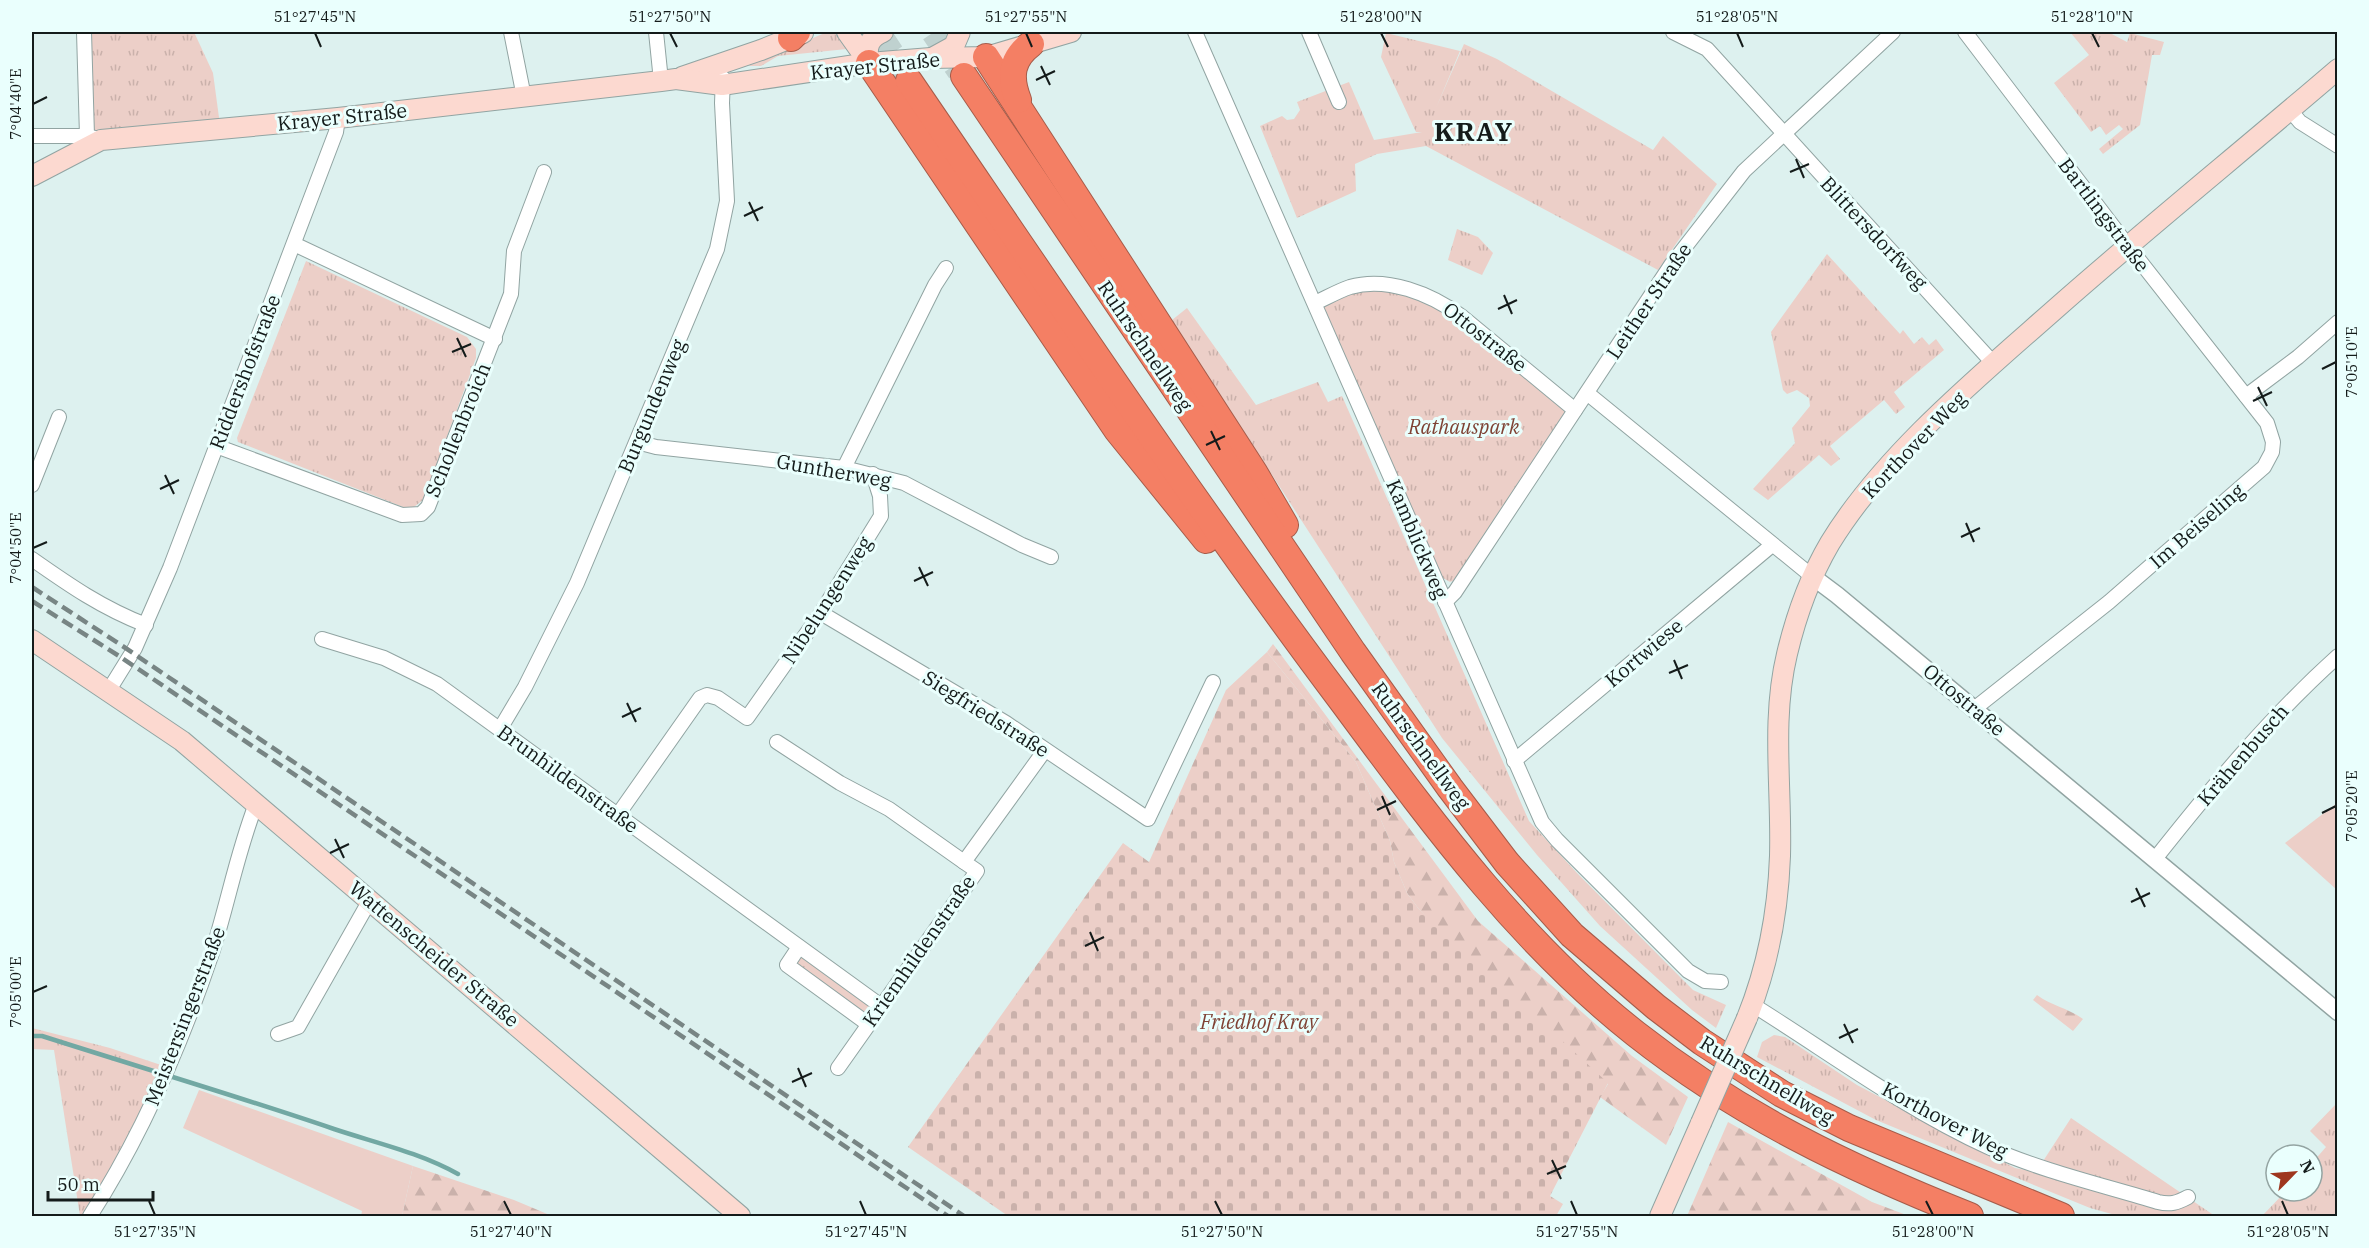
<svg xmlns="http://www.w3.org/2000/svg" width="2369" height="1248" font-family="'IBM Plex Serif',serif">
<defs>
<pattern id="grass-tufts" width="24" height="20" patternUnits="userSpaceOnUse" patternTransform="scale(1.5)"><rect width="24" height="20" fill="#eccfc8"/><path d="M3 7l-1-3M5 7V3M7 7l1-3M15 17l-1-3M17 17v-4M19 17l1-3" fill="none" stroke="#cab1ab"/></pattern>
<pattern id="forest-firs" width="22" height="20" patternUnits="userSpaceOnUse" patternTransform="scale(1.5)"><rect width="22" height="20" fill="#eccfc8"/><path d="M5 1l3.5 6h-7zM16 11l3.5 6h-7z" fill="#cab1ab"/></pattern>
<pattern id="cemetery-stones" width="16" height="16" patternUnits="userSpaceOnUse" patternTransform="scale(1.5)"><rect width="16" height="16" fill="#eccfc8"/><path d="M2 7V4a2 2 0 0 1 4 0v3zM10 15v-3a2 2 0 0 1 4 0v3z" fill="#cab1ab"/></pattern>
</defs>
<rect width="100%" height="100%" fill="#ddf1ef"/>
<g fill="url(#grass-tufts)">
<polygon points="85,32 194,32 213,73 220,125 88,135"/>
<polygon points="827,32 834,32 847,49 778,56 761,66 748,66"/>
<polygon points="2070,32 2108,32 2127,42 2130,33 2164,42 2160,55 2152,55 2140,125 2103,154 2099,149 2123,129 2119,125 2106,135 2100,126 2091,132 2054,83 2089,55"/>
<polygon points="1386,33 1460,51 1436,108 1464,44 1497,59 1653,150 1663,136 1717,184 1658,270 1426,146 1377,154 1355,164 1356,191 1297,218 1260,126 1282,116 1287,120 1294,119 1300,110 1297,102 1349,82 1374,140 1422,132 1416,132 1381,57"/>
<polygon points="1457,229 1478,237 1493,253 1482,275 1448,260"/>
<polygon points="1827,254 1900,334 1903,330 1914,344 1922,337 1929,345 1936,339 1944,350 1894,392 1905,407 1896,414 1884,400 1830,446 1840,459 1831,466 1819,455 1768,500 1753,489 1795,443 1792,428 1810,406 1809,398 1797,390 1787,394 1783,390 1771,332"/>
<polygon points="306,261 467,337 476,349 476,358 424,499 414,507 403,507 238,442 237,438"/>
<polygon points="1387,288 1444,307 1570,413 1460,578 1450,582 1443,578 1322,307 1352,293"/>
<polygon points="1187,308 1256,405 1318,382 1328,402 1342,396 1529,821 1577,873 1693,990 1726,1005 1716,1028 1692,1010 1600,926 1537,855 1442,738 1172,320"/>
<polygon points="800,949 879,1006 868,1023 789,964"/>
<polygon points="32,1028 110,1048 167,1067 89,1216 80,1216 54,1050 32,1049"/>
<polygon points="1774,1035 1785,1037 1857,1085 2015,1168 2036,1172 2071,1118 2215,1216 2119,1216 2090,1208 1876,1120 1757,1057 1762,1042"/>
<polygon points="2337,1103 2337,1216 2262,1216 2286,1191 2312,1191 2312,1163 2326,1147 2310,1131"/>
</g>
<g fill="url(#forest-firs)">
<polygon points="1273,644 1478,921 1632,1056 1688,1097 1666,1145 1600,1097 1608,1084 1543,1032 1418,908 1407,893 1394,862 1390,841 1356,762 1267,652"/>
<path d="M 2037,995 C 2052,1006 2068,1008 2083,1019 L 2073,1031 L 2033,1000 Z"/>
<polygon points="1728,1122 1872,1202 1909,1216 1687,1216"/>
<polygon points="413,1166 514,1200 552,1216 402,1216"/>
</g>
<polygon fill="url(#cemetery-stones)" points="1267,652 1356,762 1390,841 1394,862 1407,893 1418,908 1608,1083 1550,1196 1563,1204 1556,1216 1008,1216 908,1147 1123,843 1149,862 1226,690"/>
<g fill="#eccfc8">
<polygon points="2337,803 2337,890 2285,843"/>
<polygon points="199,1090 413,1166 402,1216 361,1216 362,1211 183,1128"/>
</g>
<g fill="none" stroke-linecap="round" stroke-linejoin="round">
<path stroke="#72a8a3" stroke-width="4.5" d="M 32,1036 L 42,1036 C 139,1067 237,1096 334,1129 C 376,1143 418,1152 458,1174"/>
<g stroke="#bfd1cf" stroke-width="26" stroke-dasharray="26 13" stroke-linecap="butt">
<polyline points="877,32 908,79"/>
<polyline points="934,32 960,71"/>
</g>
<g stroke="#91a4a2" stroke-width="16">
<g id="minor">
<polyline points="84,32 87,136"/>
<polyline points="511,32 524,97"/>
<polyline points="656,32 661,81"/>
<polyline points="1195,32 1542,822 1557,840 1688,971 1705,981 1721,982"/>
<polyline points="1309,32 1339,102"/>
<polyline points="1673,32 1707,49 1994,364"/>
<polyline points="1965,32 2128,246 2267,423 2273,442 2272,452 2264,467 2109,602 1974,709"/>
<polyline points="2290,110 2300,122 2338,146"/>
<polyline points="32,136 87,136 95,138"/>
<polyline points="294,244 495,339"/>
<path d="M 1315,303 C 1326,298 1338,291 1350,287 C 1387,276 1431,294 1461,316 L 1575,410"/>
<polyline points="1587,393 1813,577"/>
<polyline points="2246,396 2298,357 2338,322"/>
<polyline points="637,442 656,447 844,468 904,483 1022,545 1051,557"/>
<polyline points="216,446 402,515 421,514 428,507 511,294 514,251 544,172"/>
<polyline points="844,468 935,285 946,268"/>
<polyline points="32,485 59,417"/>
<path d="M 32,559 C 69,585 102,608 146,625"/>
<polyline points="1445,602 1455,592 1671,265 1744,171 1893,32"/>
<polyline points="821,613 1006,723 1148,819 1213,682"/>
<polyline points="322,639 384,658 437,684 881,1006"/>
<polyline points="109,690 135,648 170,568 336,132 338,118"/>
<polyline points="500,729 525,687 577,583 717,249 727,201 722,103 723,78"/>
<polyline points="777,742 840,783 889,809 964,862"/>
<polyline points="1514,761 1772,545"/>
<polyline points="617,816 700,698 707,695 718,698 747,718 821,613 881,516 880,496 873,474"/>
<path d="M 2155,859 C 2212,787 2270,717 2338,656"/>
<polyline points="799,947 787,965 868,1024"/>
<path d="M 1753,1005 C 1830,1053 1905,1109 1988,1147 C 2042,1171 2102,1185 2158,1202 C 2170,1205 2177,1203 2188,1197"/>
<polyline points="278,1034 298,1027 370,900"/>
<polyline points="838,1068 977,871 964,862 1045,750"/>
<path d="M 90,1216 C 142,1135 181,1045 212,953 C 228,903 237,853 256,804"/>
</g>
</g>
<g stroke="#91a4a2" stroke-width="19">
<polyline id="tertiary" points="1813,577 1837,595 2338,1012"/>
</g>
<g stroke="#91a4a2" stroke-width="22">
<g id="secondary">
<polyline points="847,32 869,63"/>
<polyline points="934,57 954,46 960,32"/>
<path d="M 869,63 C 866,48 868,38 883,32"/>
<polyline points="682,77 761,50 803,33"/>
<polyline points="32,176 101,140 338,118 661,81 676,79 722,85 869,63 931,58 986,57 1071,32"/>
<polyline points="32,640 182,741 740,1216"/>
<path d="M 1747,1018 C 1768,966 1778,912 1780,856 C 1782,789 1771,720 1787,654 C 1796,616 1810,577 1830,543 C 1885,453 1982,374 2061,304 C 2152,224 2246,148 2338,69"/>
<polyline points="1660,1216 1701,1123"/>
</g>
</g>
<g stroke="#a65c4a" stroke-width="28">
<g id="motorway">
<polyline points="791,38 797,32"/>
<polyline points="986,57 1254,472 1285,525"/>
<polyline points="869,63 1117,430 1206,540"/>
<polyline points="964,76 1353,652 1450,788 1507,863 1572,935 1656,1007 1702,1042 1782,1094 1849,1128 2061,1216"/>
<path d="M 909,81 C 1051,289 1191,500 1342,701 C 1431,821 1518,941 1636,1034 C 1739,1115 1849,1168 1970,1216"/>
<path d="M 1018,100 C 1009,77 1011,59 1031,44"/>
</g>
</g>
<use href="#minor" stroke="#fff" stroke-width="14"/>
<use href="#tertiary" stroke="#fff" stroke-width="16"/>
<use href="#secondary" stroke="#fcd9d0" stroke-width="20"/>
<use href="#motorway" stroke="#f47f64" stroke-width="26"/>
<g stroke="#788584" stroke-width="4.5" stroke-dasharray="12 6" stroke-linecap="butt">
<polyline points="32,587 124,647 964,1216"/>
<polyline points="32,601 119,656 948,1216"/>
</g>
<g stroke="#91a4a2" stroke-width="22" stroke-linecap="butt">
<polyline id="secondary-bridge" points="1701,1123 1747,1018"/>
</g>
<use href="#secondary-bridge" stroke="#fcd9d0" stroke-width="20"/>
</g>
<path fill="none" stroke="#141b1a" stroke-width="2" d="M 315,33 L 321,47M 670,33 L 677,47M 1026,33 L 1032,47M 1381,33 L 1388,47M 1737,33 L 1743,47M 2092,33 L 2099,47M 1041,66 L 1050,85M 1036,80 L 1055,71M 33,104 L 47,97M 1796,159 L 1804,178M 1790,172 L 1809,164M 749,202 L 758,221M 744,216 L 763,207M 1504,295 L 1512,314M 1498,309 L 1517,300M 457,338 L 466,357M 452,352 L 471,344M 2322,369 L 2336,362M 2258,387 L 2267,406M 2253,401 L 2272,392M 1211,431 L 1220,450M 1206,445 L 1225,436M 165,475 L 174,494M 160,489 L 179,480M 1966,523 L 1974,542M 1961,537 L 1980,528M 33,548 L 47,542M 919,567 L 928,586M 914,581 L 933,572M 1674,660 L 1682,679M 1669,673 L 1688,665M 627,703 L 636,722M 622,717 L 641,708M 1382,796 L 1390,815M 1377,810 L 1396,801M 2322,813 L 2336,806M 335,839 L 344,858M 330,853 L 349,844M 2136,888 L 2145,907M 2131,902 L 2150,893M 1090,932 L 1098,951M 1085,946 L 1104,937M 33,992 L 47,986M 1844,1024 L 1853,1043M 1839,1038 L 1858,1029M 798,1068 L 806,1087M 792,1082 L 812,1073M 1552,1160 L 1561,1179M 1547,1174 L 1566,1166M 149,1201 L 155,1215M 504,1201 L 511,1215M 860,1201 L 866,1215M 1215,1201 L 1222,1215M 1571,1201 L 1577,1215M 1926,1201 L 1933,1215M 2282,1201 L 2288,1215"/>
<g text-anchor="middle" stroke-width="6" stroke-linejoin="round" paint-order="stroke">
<g font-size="20" fill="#141b1a" stroke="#eafffd">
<text transform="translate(875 66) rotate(-6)" y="7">Krayer Straße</text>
<text transform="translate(342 117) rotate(-6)" y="7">Krayer Straße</text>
<text transform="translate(2104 215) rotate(53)" y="7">Bartlingstraße</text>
<text transform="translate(1874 233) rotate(47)" y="7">Blittersdorfweg</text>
<text transform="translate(1649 301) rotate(-56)" y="7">Leither Straße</text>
<text transform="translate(1485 337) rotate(38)" y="7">Ottostraße</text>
<text transform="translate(1145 346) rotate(56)" y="7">Ruhrschnellweg</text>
<text transform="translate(245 372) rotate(-69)" y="7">Riddershofstraße</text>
<text transform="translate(652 406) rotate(-67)" y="7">Burgundenweg</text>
<text transform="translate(458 430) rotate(-68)" y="7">Schollenbroich</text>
<text transform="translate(1914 445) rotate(-46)" y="7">Korthover Weg</text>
<text transform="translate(834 471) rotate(10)" y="7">Guntherweg</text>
<text transform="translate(2197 526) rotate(-41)" y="7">Im Beiseling</text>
<text transform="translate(1417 539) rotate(67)" y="7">Kamblickweg</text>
<text transform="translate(827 600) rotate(-57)" y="7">Nibelungenweg</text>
<text transform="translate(1644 653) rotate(-40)" y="7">Kortwiese</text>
<text transform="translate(1964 700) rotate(40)" y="7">Ottostraße</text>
<text transform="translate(986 714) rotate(32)" y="7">Siegfriedstraße</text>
<text transform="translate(1421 746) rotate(54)" y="7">Ruhrschnellweg</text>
<text transform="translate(2243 755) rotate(-49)" y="7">Krähenbusch</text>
<text transform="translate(568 779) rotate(36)" y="7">Brunhildenstraße</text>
<text transform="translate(919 951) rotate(-55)" y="7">Kriemhildenstraße</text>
<text transform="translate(434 954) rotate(40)" y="7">Wattenscheider Straße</text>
<text transform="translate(185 1016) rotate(-69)" y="7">Meistersingerstraße</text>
<text transform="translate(1767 1080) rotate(31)" y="7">Ruhrschnellweg</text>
<text transform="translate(1945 1120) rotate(28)" y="7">Korthover Weg</text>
</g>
<g font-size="20" font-style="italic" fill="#7f4234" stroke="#eafffd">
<text x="1464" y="434">Rathauspark</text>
<text x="1259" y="1029">Friedhof Kray</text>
</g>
<g font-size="26" font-weight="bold" letter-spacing="1.5" fill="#141b1a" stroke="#eafffd">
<text x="1474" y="141">KRAY</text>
</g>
</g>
<rect width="2369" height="1248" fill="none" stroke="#eafffd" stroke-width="66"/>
<g transform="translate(2294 1173) rotate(65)"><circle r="28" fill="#eafffd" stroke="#94a4a2" stroke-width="1.5"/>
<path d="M0-4.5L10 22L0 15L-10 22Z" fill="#9e361e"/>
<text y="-9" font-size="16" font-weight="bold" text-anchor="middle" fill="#141b1a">N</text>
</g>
<path d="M48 1191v9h105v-9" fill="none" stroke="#141b1a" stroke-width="3"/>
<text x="57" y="1191" font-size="18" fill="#141b1a" stroke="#eafffd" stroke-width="4.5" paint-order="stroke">50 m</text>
<rect x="33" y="33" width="2303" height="1182" fill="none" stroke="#141b1a" stroke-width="2"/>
<g font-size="15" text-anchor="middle" fill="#141b1a">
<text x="315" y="22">51°27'45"N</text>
<text x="670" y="22">51°27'50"N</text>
<text x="1026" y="22">51°27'55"N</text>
<text x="1381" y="22">51°28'00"N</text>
<text x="1737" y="22">51°28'05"N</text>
<text x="2092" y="22">51°28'10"N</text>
<text transform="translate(16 104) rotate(-90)" y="5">7°04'40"E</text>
<text transform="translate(2352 362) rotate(-90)" y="5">7°05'10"E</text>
<text transform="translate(16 548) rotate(-90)" y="5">7°04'50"E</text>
<text transform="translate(2352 806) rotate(-90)" y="5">7°05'20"E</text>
<text transform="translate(16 992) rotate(-90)" y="5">7°05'00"E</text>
<text x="155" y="1237">51°27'35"N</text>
<text x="511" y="1237">51°27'40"N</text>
<text x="866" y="1237">51°27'45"N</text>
<text x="1222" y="1237">51°27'50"N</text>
<text x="1577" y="1237">51°27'55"N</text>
<text x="1933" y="1237">51°28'00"N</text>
<text x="2288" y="1237">51°28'05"N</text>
</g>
</svg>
